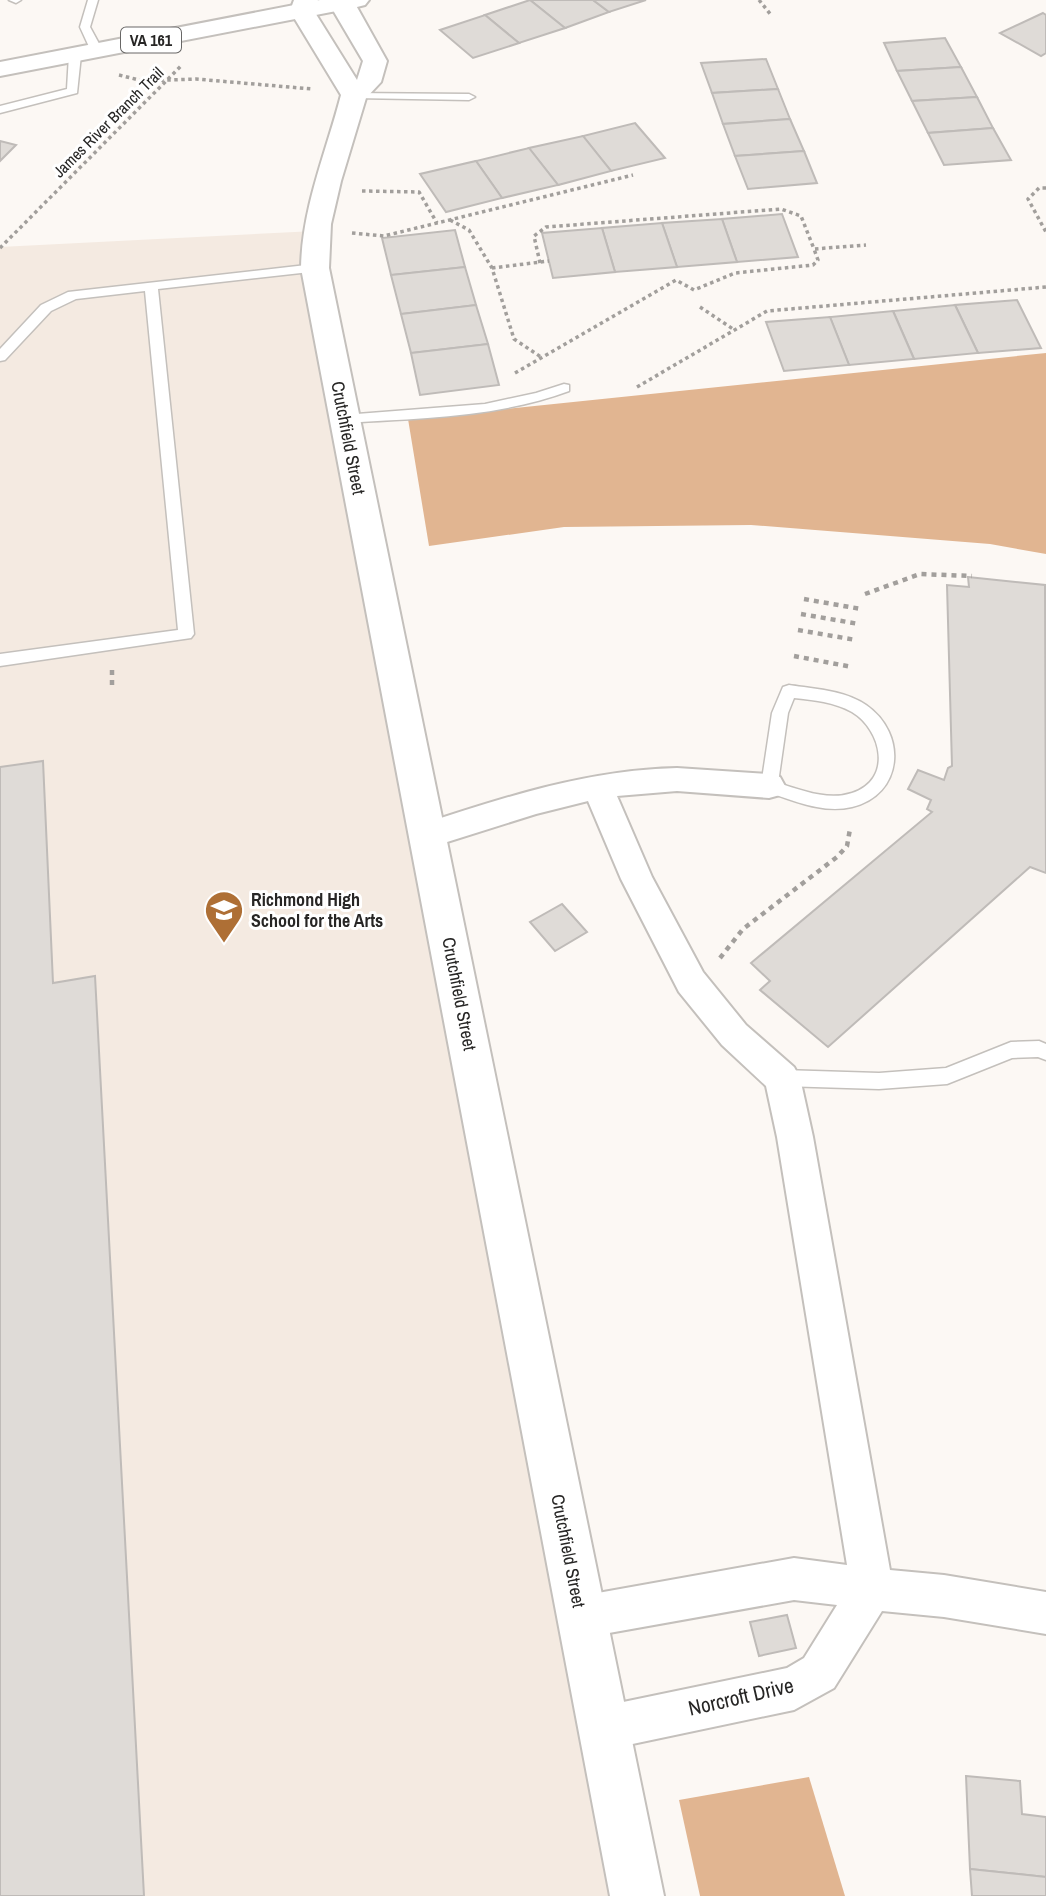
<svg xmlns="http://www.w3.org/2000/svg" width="1046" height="1896" font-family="'Archivo Narrow',sans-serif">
<rect width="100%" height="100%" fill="#fcf8f4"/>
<polygon fill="#f4eae1" points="315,231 637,1896 0,1896 0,247"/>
<g fill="#e1b591">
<polygon points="1046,353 1046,554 990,544 751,525 564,527 429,546 408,419"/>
<polygon points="809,1777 845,1896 700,1896 679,1800"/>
</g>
<g fill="#dfdbd7" stroke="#bfbbb8" stroke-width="2">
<polygon points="530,0 593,0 609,12 565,28"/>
<polygon points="530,0 565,28 519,43 485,15"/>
<polygon points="593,0 646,0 609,12"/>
<polygon points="1043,13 1046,15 1046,53 1041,56 1000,33"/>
<polygon points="485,15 519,43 473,58 440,30"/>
<polygon points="945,38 961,67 897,71 884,43"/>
<polygon points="766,59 778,89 712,93 701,63"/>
<polygon points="961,67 977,97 912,101 897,71"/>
<polygon points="778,89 790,119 723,124 712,93"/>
<polygon points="977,97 993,128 928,133 912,101"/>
<polygon points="790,119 804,151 735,156 723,124"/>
<polygon points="635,123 665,158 611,171 583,136"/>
<polygon points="993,128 1011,160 944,165 928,133"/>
<polygon points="583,136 611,171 558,185 529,148"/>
<polygon points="0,141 16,145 0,161"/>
<polygon points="529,148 558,185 502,198 476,161"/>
<polygon points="804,151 817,183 748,189 735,156"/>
<polygon points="476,161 502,198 446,212 420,174"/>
<polygon points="782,214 798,257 737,262 722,219"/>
<polygon points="722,219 737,262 677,267 662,223"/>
<polygon points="662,223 677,267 615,272 602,228"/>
<polygon points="602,228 615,272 553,278 542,233"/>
<polygon points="455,230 465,267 391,275 382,238"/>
<polygon points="465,267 476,305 401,314 391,275"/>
<polygon points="1017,300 1041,348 978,353 955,305"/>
<polygon points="476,305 488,344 411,353 401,314"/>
<polygon points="955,305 978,353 914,359 893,311"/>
<polygon points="893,311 914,359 849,365 830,317"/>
<polygon points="830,317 849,365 784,371 766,322"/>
<polygon points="488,344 499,385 420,395 411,353"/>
<polygon points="968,577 1045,585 1046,873 1030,867 828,1047 760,990 770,981 751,963 932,812 927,809 931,800 908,789 918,770 944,780 948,768 952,766 947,585 969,587"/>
<polygon points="43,761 53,983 95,976 144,1896 0,1896 0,767"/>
<polygon points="562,904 587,932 555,951 530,922"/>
<polygon points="787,1615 796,1648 759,1656 750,1622"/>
<polygon points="966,1776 1020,1781 1022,1814 1046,1817 1046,1877 970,1869"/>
<polygon points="970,1869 1046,1877 1046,1896 972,1896"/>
</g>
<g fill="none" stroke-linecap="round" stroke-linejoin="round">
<g stroke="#c4c0bc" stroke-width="3">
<g id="service">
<polygon points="9,0 21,0 16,3"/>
<polygon points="88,0 98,0 90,27 103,51 97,54 91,51 80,27"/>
<polygon points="75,52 81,55 77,93 0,113 0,106 67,89 69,55"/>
<polygon points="350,93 469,94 475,97 469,100 354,98 348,95"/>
<polygon points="315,264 321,268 319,271 158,289 194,634 191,638 0,666 0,654 178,630 145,291 76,299 51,311 5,360 0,361 0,349 41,305 68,292"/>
<path d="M 564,384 L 569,385 L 569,391 C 496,418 420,418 344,423 L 337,419 L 344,415 L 485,404 L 536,393 Z"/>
<path d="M 789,685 C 815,689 844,690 866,705 C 908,734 903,795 852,807 C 822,814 791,800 763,790 L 761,786 L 772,713 L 783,687 ZM 794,698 C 814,700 834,702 852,712 C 882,730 893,780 852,793 C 828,801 801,790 778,783 L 788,713 Z"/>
<polygon points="1039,1041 1046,1044 1046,1060 1038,1057 1012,1058 947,1084 879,1089 782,1086 775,1084 773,1078 775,1072 782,1070 879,1073 946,1068 1011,1042"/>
</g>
</g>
<g stroke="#c4c0bc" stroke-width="4">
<path id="minor" d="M 677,768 L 769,774 L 780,777 L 785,786 L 780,795 L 769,798 L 677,791 L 617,796 L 652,877 L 703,972 L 746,1025 L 794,1067 L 800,1078 L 813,1137 L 890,1570 L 944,1575 L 1046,1592 L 1046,1634 L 944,1617 L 882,1611 L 834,1688 L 794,1710 L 604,1750 L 589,1743 L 582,1728 L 589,1713 L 604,1706 L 787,1668 L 804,1658 L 837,1605 L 794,1600 L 581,1638 L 566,1632 L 560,1617 L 566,1602 L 581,1596 L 794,1558 L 847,1565 L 777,1137 L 766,1086 L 722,1045 L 679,992 L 621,879 L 588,801 L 536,814 L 428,848 L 417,844 L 412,835 L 417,826 C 501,798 587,770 677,768 Z"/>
</g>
<g stroke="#c4c0bc" stroke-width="4">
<path id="tertiary" d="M 294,0 L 318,0 L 314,11 L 357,80 L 363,61 L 327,0 L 353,0 L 387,61 L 381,82 L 366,98 L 341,181 L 331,224 L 329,268 L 664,1896 L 610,1896 L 301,268 C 302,207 326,153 341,95 L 290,11 Z"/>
</g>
<g stroke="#c4c0bc" stroke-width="4">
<polygon id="primary" points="320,0 369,0 365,5 357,7 0,76 0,62"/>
</g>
<g stroke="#a29f9c" stroke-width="3.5" stroke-dasharray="3.5 3.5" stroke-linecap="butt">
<polyline points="759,0 771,15"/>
<polyline points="119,75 143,81 196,79 312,89"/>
<polyline points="1046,188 1039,188 1028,199 1046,232"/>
<polyline points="362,191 419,192 437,223"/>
<polyline points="450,220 469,230 492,268 514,339 541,357"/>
<polyline points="352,233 384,236 633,175"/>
<polyline points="0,248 182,65"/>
<polyline points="540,263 534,236 546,227 781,209 801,216 814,249 866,245"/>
<polyline points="492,268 549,261"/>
<polyline points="700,307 733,329"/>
<polyline points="515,373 676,280 694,290 735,273 813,265 818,260 814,249"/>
<polyline points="637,387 767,311 1046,287"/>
</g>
<g stroke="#a29f9c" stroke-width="4.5" stroke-dasharray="5 5" stroke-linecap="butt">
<polyline points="865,594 920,574 972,576"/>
<polyline points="804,599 861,609"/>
<polyline points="801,614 859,624"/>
<polyline points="798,630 856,640"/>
<polyline points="794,656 852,667"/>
<polyline points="112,670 112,686"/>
<polyline points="720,958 743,929 837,857 847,846 850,829"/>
</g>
<use href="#service" fill="#fff" fill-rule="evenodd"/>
<use href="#minor" fill="#fff" fill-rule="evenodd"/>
<use href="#tertiary" fill="#fff" fill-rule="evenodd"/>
<use href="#primary" fill="#fff" fill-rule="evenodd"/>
</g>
<defs>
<g id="school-pin" transform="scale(2.0125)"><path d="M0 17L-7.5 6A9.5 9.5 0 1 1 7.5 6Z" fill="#ae6f35" stroke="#fff"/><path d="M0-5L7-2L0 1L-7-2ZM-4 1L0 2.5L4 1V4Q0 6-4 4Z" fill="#fff"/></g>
</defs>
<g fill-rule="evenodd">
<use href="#school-pin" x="224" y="910"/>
</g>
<g text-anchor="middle" stroke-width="6" stroke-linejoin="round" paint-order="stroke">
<rect fill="#fff" stroke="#686766" stroke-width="2" x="121" y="27.5" width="60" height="25" rx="5"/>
<g font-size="16" font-weight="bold" fill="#272625">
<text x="151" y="46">VA 161</text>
</g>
<g font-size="16" fill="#272625" stroke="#fff">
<text transform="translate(108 122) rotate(-45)" y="6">James River Branch Trail</text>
</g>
<g font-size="18" fill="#272625" stroke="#fff">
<text transform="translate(348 438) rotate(79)" y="6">Crutchfield Street</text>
<text transform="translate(459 994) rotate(79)" y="6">Crutchfield Street</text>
<text transform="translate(568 1551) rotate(79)" y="6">Crutchfield Street</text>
</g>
<g font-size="18" font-weight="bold" fill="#272625" stroke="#fff" text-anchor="start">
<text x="251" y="906">Richmond High<tspan x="251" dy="21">School for the Arts</tspan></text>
</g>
<g font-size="21" fill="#272625" stroke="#fff">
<text transform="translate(741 1697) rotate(-13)" y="7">Norcroft Drive</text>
</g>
</g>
</svg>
